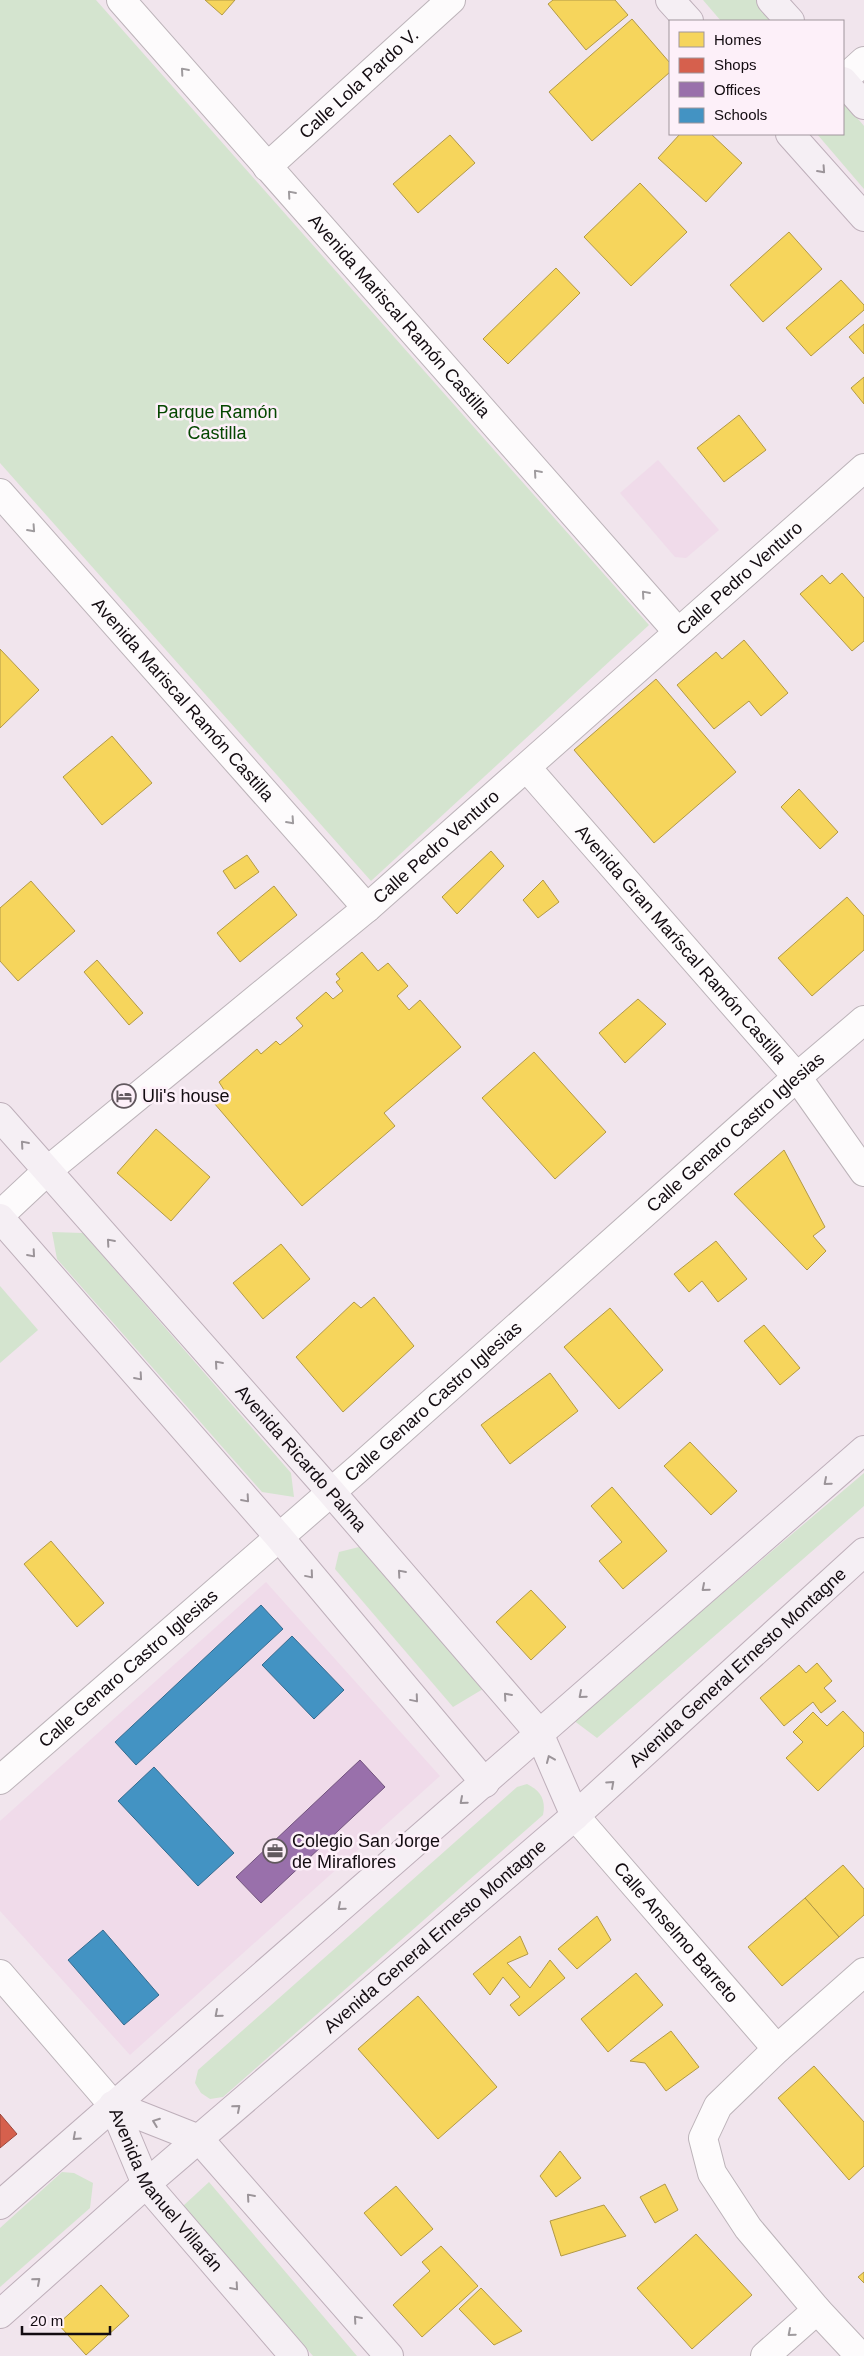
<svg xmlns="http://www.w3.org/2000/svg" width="864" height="2356" font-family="Helvetica,sans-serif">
<rect width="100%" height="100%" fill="#f1e5ed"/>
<g fill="#f0dbea">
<polygon points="658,460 719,530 686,558 675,557 620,493"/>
<polygon points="266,1582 440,1776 130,2055 0,1911 0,1821"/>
</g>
<g fill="#d4e4cf">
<polygon points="0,0 96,0 649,625 371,881 0,463"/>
<polygon points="703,0 757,0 775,21 721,21"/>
<polygon points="843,101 864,126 864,189 817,134 843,134"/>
<polygon points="52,1232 83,1233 291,1473 294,1497 262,1492 57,1259"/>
<polygon points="0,1286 38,1330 0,1363"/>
<polygon points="864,1473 864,1506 597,1738 573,1720"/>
<polygon points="359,1547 483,1689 453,1707 335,1569 339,1552"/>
<path d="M 527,1784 C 541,1791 546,1800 543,1815 L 223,2097 L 210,2099 L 201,2093 L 195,2083 L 198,2070 L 517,1787 Z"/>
<polygon points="62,2172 74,2173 93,2183 90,2208 0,2287 0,2228"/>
<polygon points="209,2182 357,2356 313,2356 183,2206"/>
</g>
<g fill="#f6d55c" stroke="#b29946">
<polygon points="205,0 235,0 222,15"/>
<polygon points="553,0 615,0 628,15 586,50 548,4"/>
<polygon points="632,19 670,63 670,72 592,141 549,92"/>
<polygon points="680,134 711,134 742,163 706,202 658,158"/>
<polygon points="450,135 475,163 418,213 393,184"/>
<polygon points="640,183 687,232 631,286 584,237"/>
<polygon points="789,232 822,269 763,322 730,285"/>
<polygon points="556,268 580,293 508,364 483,339"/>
<polygon points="841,280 864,305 864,310 811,356 786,328"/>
<polygon points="864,324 864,354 849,337"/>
<polygon points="864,377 864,404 851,388"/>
<polygon points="739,415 766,450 724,482 697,448"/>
<polygon points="842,573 864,598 864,641 852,651 800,594 822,575 830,584"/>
<polygon points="744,640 788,693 761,716 749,701 714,729 677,685 716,652 722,659"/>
<polygon points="0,649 39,690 0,728"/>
<polygon points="656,679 736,772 654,843 574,750"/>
<polygon points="112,736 152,783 102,825 63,777"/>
<polygon points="799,789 838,832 820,849 781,807"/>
<polygon points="491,851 504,866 457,914 442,897"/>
<polygon points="247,855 259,872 235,889 223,871"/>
<polygon points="543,880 559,902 538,918 523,900"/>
<polygon points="31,881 75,931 18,981 0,961 0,908"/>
<polygon points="274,886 297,915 240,962 217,933"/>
<polygon points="847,897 864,916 864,950 812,996 778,958"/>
<polygon points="362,952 378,971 388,963 408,986 397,996 409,1010 420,1000 461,1047 384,1113 395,1126 302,1206 214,1103 226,1093 219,1082 257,1049 261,1054 276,1041 280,1045 303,1026 296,1018 326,992 333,999 343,991 336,982 340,979 336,974"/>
<polygon points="97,960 143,1013 129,1025 84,972"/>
<polygon points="638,999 666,1024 625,1063 599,1033"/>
<polygon points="534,1052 606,1132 555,1179 482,1098"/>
<polygon points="156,1129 210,1177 171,1221 117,1173"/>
<polygon points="784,1150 825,1227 813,1236 826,1251 807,1270 734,1194"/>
<polygon points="716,1241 747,1279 718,1302 702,1281 689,1292 674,1274"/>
<polygon points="281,1244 310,1279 263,1319 233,1283"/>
<polygon points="374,1297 414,1346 343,1412 296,1357 354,1302 361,1308"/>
<polygon points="610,1308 663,1370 619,1409 564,1347"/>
<polygon points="764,1325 800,1368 780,1385 744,1341"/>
<polygon points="550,1373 578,1411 510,1464 481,1425"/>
<polygon points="690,1442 737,1491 711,1515 664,1466"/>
<polygon points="612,1487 667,1551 623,1589 599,1561 622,1542 591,1506"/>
<polygon points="51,1541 104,1603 77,1627 24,1564"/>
<polygon points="531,1590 566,1627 531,1660 496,1622"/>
<polygon points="817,1663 832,1681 824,1688 836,1701 821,1713 813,1702 784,1726 760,1698 799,1665 806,1673"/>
<polygon points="843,1711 864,1733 864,1746 818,1791 786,1758 803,1742 793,1732 813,1712 827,1726"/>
<polygon points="843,1865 864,1889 864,1915 839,1937 805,1898"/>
<polygon points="805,1898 839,1937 782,1986 748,1947"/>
<polygon points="597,1916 611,1940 577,1969 558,1949"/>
<polygon points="520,1936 528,1954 507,1963 530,1988 550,1960 565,1978 519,2016 510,2005 520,1997 503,1977 490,1995 473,1974"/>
<polygon points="636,1973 663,2005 608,2052 581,2019"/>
<polygon points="418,1996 497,2087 438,2139 358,2049"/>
<polygon points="671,2031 699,2067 666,2091 645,2063 630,2061"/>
<polygon points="814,2066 864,2122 864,2166 849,2180 778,2098"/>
<polygon points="560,2151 581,2178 556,2197 540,2176"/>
<polygon points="665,2184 678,2210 655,2223 640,2197"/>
<polygon points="396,2186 433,2229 401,2256 364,2213"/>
<polygon points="604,2205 626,2236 561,2256 550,2221"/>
<polygon points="696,2234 752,2295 692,2349 637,2288"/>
<polygon points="441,2246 478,2286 422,2337 393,2305 430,2271 422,2262"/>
<polygon points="864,2272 864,2283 858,2277"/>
<polygon points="101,2285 129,2316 86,2355 58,2324"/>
<polygon points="481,2288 522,2331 494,2345 459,2309"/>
</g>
<polygon fill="#d6604d" stroke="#9c473b" points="0,2114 17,2134 0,2148"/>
<polygon fill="#9970ab" stroke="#71527d" points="360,1760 385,1787 261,1903 236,1877"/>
<g fill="#4393c3" stroke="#356a8e">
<polygon points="261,1605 283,1629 136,1765 115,1742"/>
<polygon points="292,1636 344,1690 314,1719 262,1665"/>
<polygon points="154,1767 234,1853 198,1886 118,1801"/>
<polygon points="103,1930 159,1995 124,2025 68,1960"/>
</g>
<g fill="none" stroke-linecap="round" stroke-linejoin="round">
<g stroke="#bcb3b9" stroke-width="30">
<g id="minor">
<path id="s1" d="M 121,0 L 677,631"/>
<polyline points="843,80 864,61"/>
<path id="s2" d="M 267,167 L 451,0"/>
<path id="s3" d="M 0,493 L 367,908"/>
<path id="s4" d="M 527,768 L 797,1077 L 864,1172"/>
<path id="s5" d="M 0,1215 L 47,1171 L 367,908 L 864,468"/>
<path id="s6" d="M 0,1780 L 360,1467 L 797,1077 L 864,1020"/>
<path id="s7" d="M 575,1816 L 777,2049"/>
<polyline points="0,1974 113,2105"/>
<polyline points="765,2356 817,2310"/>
<polyline points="860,2356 817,2310 748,2228 712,2173 703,2138 718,2106 777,2049 864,1972"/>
</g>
</g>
<g stroke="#beafba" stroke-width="30">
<g id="major">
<polyline points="670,0 689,21"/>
<polyline points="771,0 790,21"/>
<polyline points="843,81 864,105"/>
<polyline points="790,134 864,217"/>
<path id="s8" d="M 0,1117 L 331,1492 L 539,1733 L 575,1816"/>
<polyline points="0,1218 279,1537 485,1783"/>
<polyline points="113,2105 199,2139 389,2356"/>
<path id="s9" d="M 113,2105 L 146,2184 L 294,2356"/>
<polyline points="0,2205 864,1450"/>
<path id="s10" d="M 0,2314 L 146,2184 L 575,1816 L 864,1552"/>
</g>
</g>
<use href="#minor" stroke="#fdfbfc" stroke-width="28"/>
<use href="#major" stroke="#f5eff4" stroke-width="28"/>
</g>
<defs><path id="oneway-chevron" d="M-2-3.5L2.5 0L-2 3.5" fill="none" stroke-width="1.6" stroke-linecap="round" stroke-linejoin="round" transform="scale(1.25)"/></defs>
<g stroke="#9f9b9e">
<use href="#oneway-chevron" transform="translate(184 71) rotate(-131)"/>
<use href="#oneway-chevron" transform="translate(291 194) rotate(-131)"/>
<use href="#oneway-chevron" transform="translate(537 473) rotate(-131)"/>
<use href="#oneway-chevron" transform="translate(32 529) rotate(48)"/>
<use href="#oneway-chevron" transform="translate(645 594) rotate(-131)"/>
<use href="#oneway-chevron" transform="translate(291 821) rotate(48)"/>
<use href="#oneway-chevron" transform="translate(791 2333) rotate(139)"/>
</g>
<g stroke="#9b9499">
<use href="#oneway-chevron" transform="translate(822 170) rotate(48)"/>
<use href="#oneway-chevron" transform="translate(24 1144) rotate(-131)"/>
<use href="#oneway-chevron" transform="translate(110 1242) rotate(-131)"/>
<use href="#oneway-chevron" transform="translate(32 1254) rotate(49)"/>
<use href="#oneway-chevron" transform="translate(218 1364) rotate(-131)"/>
<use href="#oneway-chevron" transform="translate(139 1377) rotate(49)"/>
<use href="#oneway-chevron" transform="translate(827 1482) rotate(139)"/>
<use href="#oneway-chevron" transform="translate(246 1499) rotate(49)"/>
<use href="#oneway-chevron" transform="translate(401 1573) rotate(-131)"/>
<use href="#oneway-chevron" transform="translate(310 1575) rotate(50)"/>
<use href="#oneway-chevron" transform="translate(705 1588) rotate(139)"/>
<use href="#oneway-chevron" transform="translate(582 1695) rotate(139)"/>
<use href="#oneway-chevron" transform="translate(507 1696) rotate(-131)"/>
<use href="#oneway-chevron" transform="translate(415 1699) rotate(50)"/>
<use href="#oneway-chevron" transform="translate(550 1759) rotate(-113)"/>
<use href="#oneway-chevron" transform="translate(611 1784) rotate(-42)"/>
<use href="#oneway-chevron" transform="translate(463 1801) rotate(139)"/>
<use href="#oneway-chevron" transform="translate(341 1907) rotate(139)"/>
<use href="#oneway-chevron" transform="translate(218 2014) rotate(139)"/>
<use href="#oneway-chevron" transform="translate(237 2108) rotate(-41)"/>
<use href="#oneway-chevron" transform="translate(156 2122) rotate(-159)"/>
<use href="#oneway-chevron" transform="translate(76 2137) rotate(138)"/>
<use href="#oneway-chevron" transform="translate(250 2197) rotate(-131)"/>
<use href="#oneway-chevron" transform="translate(37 2281) rotate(-41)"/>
<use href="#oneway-chevron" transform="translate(235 2287) rotate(49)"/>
<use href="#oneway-chevron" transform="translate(357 2319) rotate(-131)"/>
</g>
<defs>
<g id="hotel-ring" transform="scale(1.25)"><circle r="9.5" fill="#fdf0f9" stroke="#61585e" stroke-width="1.5"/><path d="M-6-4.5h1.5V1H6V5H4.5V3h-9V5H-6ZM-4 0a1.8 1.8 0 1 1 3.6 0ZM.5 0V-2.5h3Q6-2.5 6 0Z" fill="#61585e"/></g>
<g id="office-ring" transform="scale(1.25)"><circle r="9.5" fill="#fdf0f9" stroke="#61585e" stroke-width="1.5"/><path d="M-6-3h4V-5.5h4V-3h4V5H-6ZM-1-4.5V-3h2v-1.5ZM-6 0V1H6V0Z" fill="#61585e"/></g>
</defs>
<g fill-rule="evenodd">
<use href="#hotel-ring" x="124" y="1096"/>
<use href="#office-ring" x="275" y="1851"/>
</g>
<g text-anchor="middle" stroke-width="5" stroke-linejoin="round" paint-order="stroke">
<g font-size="18" fill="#130c11" stroke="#fdf0f9">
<text dy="6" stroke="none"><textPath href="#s2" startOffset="124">Calle Lola Pardo V.</textPath></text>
<text dy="6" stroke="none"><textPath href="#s1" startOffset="421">Avenida Mariscal Ramón Castilla</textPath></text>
<text dy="6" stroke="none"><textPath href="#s5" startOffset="976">Calle Pedro Venturo</textPath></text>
<text dy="6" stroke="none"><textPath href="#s3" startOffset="276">Avenida Mariscal Ramón Castilla</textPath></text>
<text dy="6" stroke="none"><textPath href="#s5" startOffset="571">Calle Pedro Venturo</textPath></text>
<text dy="6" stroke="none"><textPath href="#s4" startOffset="234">Avenida Gran Maríscal Ramón Castilla</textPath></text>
<text dy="6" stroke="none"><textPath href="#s6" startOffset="980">Calle Genaro Castro Iglesias</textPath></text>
<text dy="6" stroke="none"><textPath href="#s6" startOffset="575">Calle Genaro Castro Iglesias</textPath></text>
<text dy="6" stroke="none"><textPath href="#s8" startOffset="455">Avenida Ricardo Palma</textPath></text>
<text dy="6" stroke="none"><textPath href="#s6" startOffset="170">Calle Genaro Castro Iglesias</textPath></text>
<text dy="6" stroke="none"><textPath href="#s10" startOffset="981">Avenida General Ernesto Montagne</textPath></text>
<text dy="6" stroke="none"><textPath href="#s7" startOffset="154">Calle Anselmo Barreto</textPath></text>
<text dy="6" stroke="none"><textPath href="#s10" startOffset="576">Avenida General Ernesto Montagne</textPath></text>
<text dy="6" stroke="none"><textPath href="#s9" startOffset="101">Avenida Manuel Villarán</textPath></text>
</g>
<g font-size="18" fill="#054700" stroke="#fdf0f9">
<text x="217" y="418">Parque Ramón<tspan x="217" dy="21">Castilla</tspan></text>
</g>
<g font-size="18" fill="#130c11" stroke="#fdf0f9" text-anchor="start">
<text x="142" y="1102">Uli's house</text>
<text x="292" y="1847">Colegio San Jorge<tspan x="292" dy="21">de Miraflores</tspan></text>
</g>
</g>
<rect x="669" y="20" width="175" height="115" fill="#fdf0f9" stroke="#9f959c"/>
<rect x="679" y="32" width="25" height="15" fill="#f6d55c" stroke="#9f959c"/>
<text x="714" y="45" font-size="15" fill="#130c11">Homes</text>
<rect x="679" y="58" width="25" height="15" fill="#d6604d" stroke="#9f959c"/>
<text x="714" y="70" font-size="15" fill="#130c11">Shops</text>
<rect x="679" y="82" width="25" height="15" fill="#9970ab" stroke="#9f959c"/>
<text x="714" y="95" font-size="15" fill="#130c11">Offices</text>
<rect x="679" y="108" width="25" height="15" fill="#4393c3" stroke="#9f959c"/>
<text x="714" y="120" font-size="15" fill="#130c11">Schools</text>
<path d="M22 2326v8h88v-8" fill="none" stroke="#130c11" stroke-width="2.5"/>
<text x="30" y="2326" font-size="15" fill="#130c11" stroke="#fdf0f9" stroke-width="4" paint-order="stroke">20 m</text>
</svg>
